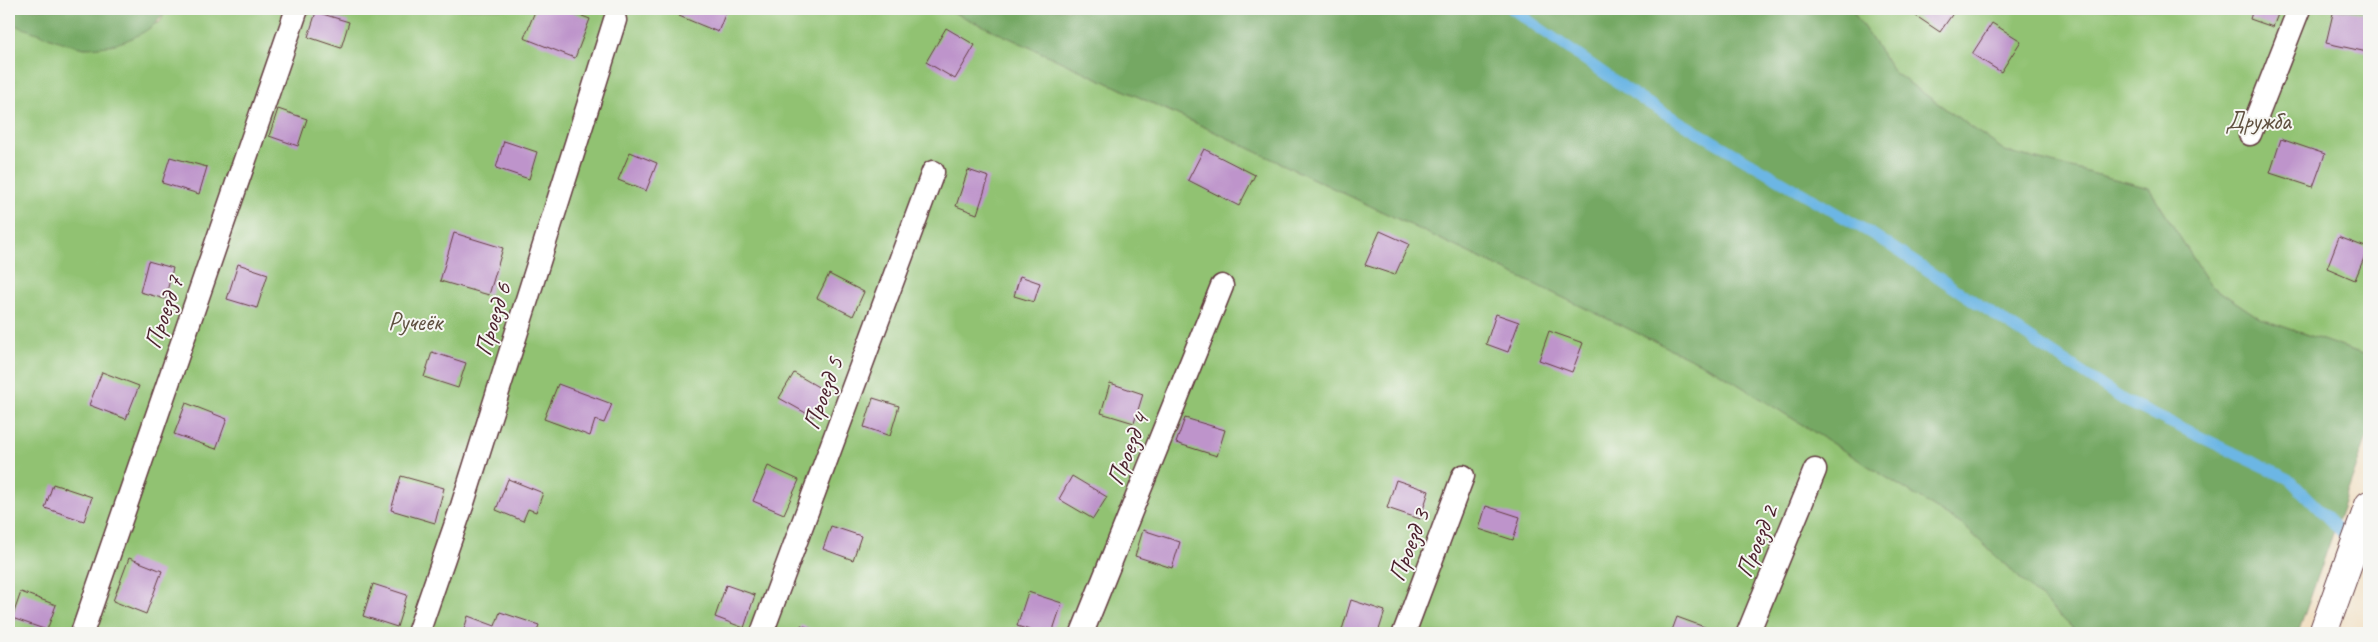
<svg xmlns="http://www.w3.org/2000/svg" width="2378" height="642" font-family="Caveat,sans-serif">
<rect width="100%" height="100%" fill="#f6f6f2"/>
<filter id="ink" filterUnits="userSpaceOnUse"><feTurbulence type="fractalNoise" baseFrequency=".02" numOctaves="2"/><feDisplacementMap in="SourceGraphic" scale="10" xChannelSelector="R" yChannelSelector="G"/><feConvolveMatrix kernelMatrix="1 2 1 2 8 2 1 2 1" color-interpolation-filters="sRGB"/></filter>
<filter id="wash" filterUnits="userSpaceOnUse"><feTurbulence type="fractalNoise" baseFrequency=".0096" numOctaves="4" result="noise"/><feDisplacementMap in="SourceGraphic" scale="20" xChannelSelector="R" yChannelSelector="G"/><feGaussianBlur stdDeviation="1.12" result="paint"/><feColorMatrix in="noise" values="0 0 0 0 0 0 0 0 0 0 0 0 0 0 0 0 0 1.4 0 .05"/><feComposite in="paint" operator="in"/></filter>
<g filter="url(#wash)">
<rect width="100%" height="100%" fill="#f1dbba"/>
<g fill="#91c272" stroke="#6e704e">
<polygon points="167,9 946,9 1213,131 1715,370 1964,526 2078,633 9,633 9,23 85,48 160,22"/>
<polygon points="1851,9 2369,9 2369,356 2261,319 2210,285 2149,188 2005,151 1895,73"/>
</g>
<g fill="#74a864" stroke="#5f6448">
<path d="M 9,9 L 167,9 C 152,35 117,47 87,48 C 73,48 25,28 9,23 Z"/>
<polygon points="946,9 1851,9 1895,73 2005,151 2149,188 2210,285 2261,319 2369,356 2369,431 2298,633 2078,633 1964,526 1715,370 1213,131"/>
</g>
<g fill="none" stroke-linecap="round" stroke-linejoin="round">
<polyline stroke="#6cb6e4" stroke-width="11" points="1512,9 1641,99 1877,237 2125,401 2289,479 2369,560"/>
</g>
<g id="blocks">
<g fill="#be94cb">
<polygon points="536,9 564,9 590,19 575,58 524,38"/>
<polygon points="682,9 718,9 726,12 718,32 679,16"/>
<polygon points="1921,9 1956,9 1940,32 1916,16"/>
<polygon points="2253,9 2280,9 2273,27 2250,19"/>
<polygon points="2334,9 2369,14 2369,41 2367,52 2326,43"/>
<polygon points="316,12 349,22 341,48 308,37"/>
<polygon points="1992,23 2021,41 2001,72 1972,54"/>
<polygon points="946,28 975,45 955,79 926,62"/>
<polygon points="278,109 307,119 298,146 269,136"/>
<polygon points="2281,139 2325,154 2313,187 2270,173"/>
<polygon points="504,141 537,152 529,179 496,168"/>
<polygon points="1204,149 1255,175 1239,206 1188,180"/>
<polygon points="630,152 657,163 646,191 618,180"/>
<polygon points="170,157 207,167 199,194 162,183"/>
<polygon points="968,170 989,177 977,214 956,206"/>
<polygon points="1380,231 1409,244 1395,275 1365,265"/>
<polygon points="454,233 503,248 489,295 440,281"/>
<polygon points="2339,237 2368,248 2355,280 2327,268"/>
<polygon points="148,261 173,268 165,299 140,292"/>
<polygon points="238,264 268,274 257,308 227,299"/>
<polygon points="829,274 864,292 853,316 817,298"/>
<polygon points="1020,276 1040,283 1034,302 1014,296"/>
<polygon points="1496,314 1519,322 1508,352 1486,344"/>
<polygon points="1549,331 1583,343 1572,372 1539,360"/>
<polygon points="432,352 466,363 458,388 424,377"/>
<polygon points="102,372 139,386 126,419 89,405"/>
<polygon points="794,373 827,392 813,417 779,398"/>
<polygon points="1110,383 1143,394 1134,423 1101,413"/>
<polygon points="558,384 612,404 604,423 595,420 590,436 544,419"/>
<polygon points="873,398 899,406 890,436 864,427"/>
<polygon points="186,403 227,419 216,449 174,434"/>
<polygon points="1185,418 1225,430 1217,456 1176,443"/>
<polygon points="768,466 799,480 784,514 753,501"/>
<polygon points="401,476 444,488 435,523 391,510"/>
<polygon points="1072,476 1107,497 1093,519 1059,499"/>
<polygon points="508,479 543,493 536,512 528,509 523,521 496,510"/>
<polygon points="1396,480 1429,491 1420,519 1387,508"/>
<polygon points="53,484 92,497 84,521 45,508"/>
<polygon points="1486,506 1520,517 1513,540 1479,529"/>
<polygon points="831,526 861,536 853,560 823,549"/>
<polygon points="1143,530 1180,542 1172,568 1135,556"/>
<polygon points="129,558 162,571 146,614 113,601"/>
<polygon points="373,584 407,595 397,627 363,616"/>
<polygon points="726,585 755,595 744,628 715,617"/>
<polygon points="21,592 56,605 47,630 12,618"/>
<polygon points="1028,592 1062,603 1052,633 1039,633 1017,626"/>
<polygon points="1351,600 1385,611 1378,633 1341,633"/>
<polygon points="500,612 539,625 536,633 463,633 468,616 495,626"/>
<polygon points="1677,617 1710,629 1708,633 1671,633"/>
<polygon points="801,625 823,633 798,633"/>
</g>
</g>
</g>
<g filter="url(#ink)">
<use href="#blocks" fill-opacity="0" stroke="#633b40" stroke-width="1"/>
<g fill="none" stroke-linecap="round" stroke-linejoin="round">
<g stroke="#633b40" stroke-width="25">
<g id="service">
<polyline points="2250,134 2299,9"/>
<polyline points="82,633 297,9"/>
<polyline points="418,633 462,506 615,20"/>
<polyline points="762,633 933,172"/>
<polyline points="1082,633 1222,286"/>
<polyline points="1404,633 1463,476"/>
<polyline points="1748,633 1815,470"/>
</g>
</g>
<g stroke="#633b40" stroke-width="30">
<polyline id="minor" points="2323,633 2369,505"/>
</g>
<use href="#service" stroke="#fff" stroke-width="22"/>
<use href="#minor" stroke="#fff" stroke-width="28"/>
</g>
</g>
<g text-anchor="middle" stroke-width="4" stroke-linejoin="round" paint-order="stroke">
<g font-size="25" fill="#5f5040" stroke="#f6f6f2">
<text x="2258" y="129">Дружба</text>
<text x="415" y="330">Ручеёк</text>
</g>
<g font-size="25" fill="#4a1f2b" stroke="#f6f6f2">
<text transform="translate(163 312) rotate(-71)" y="9">Проезд 7</text>
<text transform="translate(492 319) rotate(-73)" y="9">Проезд 6</text>
<text transform="translate(822 393) rotate(-70)" y="9">Проезд 5</text>
<text transform="translate(1127 449) rotate(-68)" y="9">Проезд 4</text>
<text transform="translate(1756 541) rotate(-68)" y="9">Проезд 2</text>
<text transform="translate(1408 545) rotate(-69)" y="9">Проезд 3</text>
</g>
</g>
<rect width="2378" height="642" fill="none" stroke="#f6f6f2" stroke-width="30"/>
</svg>
